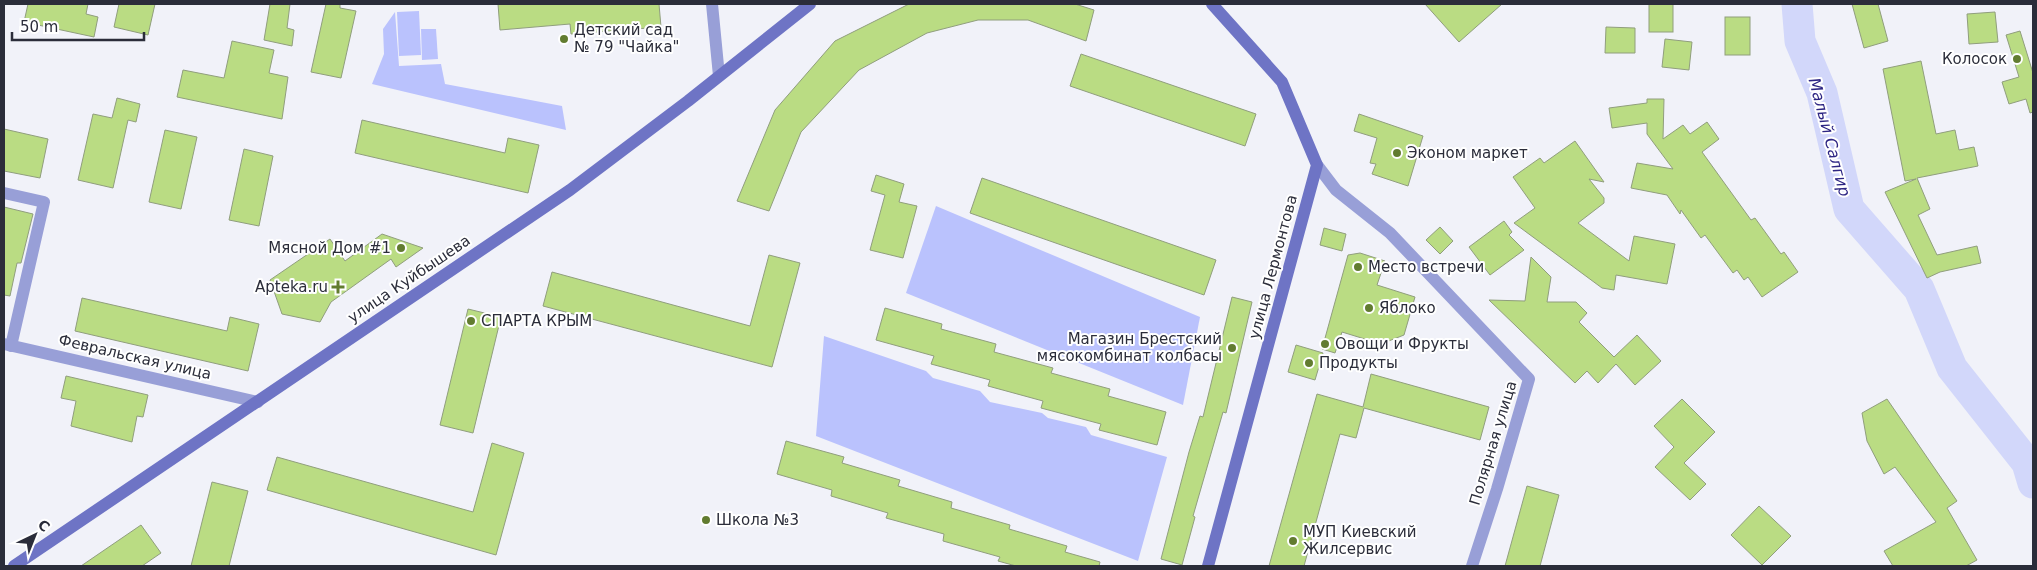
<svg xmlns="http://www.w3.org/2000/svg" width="2037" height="570" font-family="'DejaVu Sans',sans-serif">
<rect width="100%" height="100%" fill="#f1f2f9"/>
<g fill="#bac2fd">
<polygon points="419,11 421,55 399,56 397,12"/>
<polygon points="395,12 399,66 441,64 445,84 562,106 566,130 372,84 384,54 383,29"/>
<polygon points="421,29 436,29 438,59 422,60"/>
<polygon points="936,206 1200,317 1183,405 906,293"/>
<polygon points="824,336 926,371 933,378 980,391 990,402 1042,413 1048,418 1086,427 1091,435 1167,457 1138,561 816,436"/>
</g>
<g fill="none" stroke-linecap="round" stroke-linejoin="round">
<polyline stroke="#d2d7fa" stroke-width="31" points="1797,4 1800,41 1822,93 1849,209 1919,289 1952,368 2027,463 2033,483"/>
</g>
<g fill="#badc83" stroke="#909e7d">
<polygon points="28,4 88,4 86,14 98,17 94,37 24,22"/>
<polygon points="119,4 155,4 148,35 114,27"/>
<polygon points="270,4 290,4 287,28 294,30 292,46 264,40"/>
<polygon points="326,4 340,4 340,8 356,11 341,78 311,72"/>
<polygon points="498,4 659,4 661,27 571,34 570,24 500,30"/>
<polygon points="909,4 1075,4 1094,10 1086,41 1028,20 978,20 927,33 859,70 801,132 769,211 737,201 775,110 835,41"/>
<polygon points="1425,4 1502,4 1459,42"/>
<rect x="1649" y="4" width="24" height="28"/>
<polygon points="1852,4 1878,4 1888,41 1864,48"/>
<polygon points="1995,12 1998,42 1969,44 1967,14"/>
<rect x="1725" y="17" width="25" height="38"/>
<polygon points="1606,27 1635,28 1635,53 1605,53"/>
<polygon points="2020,31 2033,73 2033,112 2030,113 2026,99 2009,104 2002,82 2019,77 2006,35"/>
<polygon points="1665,39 1692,42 1689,70 1662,67"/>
<polygon points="232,41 274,50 269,73 288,77 282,119 177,97 183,70 224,78"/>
<polygon points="1081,54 1256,114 1245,146 1070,86"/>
<polygon points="1921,61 1936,134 1955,130 1959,150 1974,147 1978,166 1917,178 1930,209 1918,215 1937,255 1977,246 1981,263 1940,272 1927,278 1885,192 1916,179 1905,181 1883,69"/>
<polygon points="117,98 140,104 136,122 128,120 113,188 78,180 93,114 112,118"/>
<polygon points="1647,99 1664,99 1663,139 1683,125 1690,134 1707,122 1719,139 1702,152 1751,220 1755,218 1781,254 1784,252 1798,272 1762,297 1748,277 1744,280 1737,270 1733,273 1705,235 1701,238 1681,210 1680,214 1667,195 1631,188 1637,163 1673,169 1647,134 1647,123 1612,128 1609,108 1647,103"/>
<polygon points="1359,114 1423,136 1408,186 1372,174 1376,164 1370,163 1377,138 1354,131"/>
<polygon points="362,120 505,153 508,138 539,145 528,193 355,153"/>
<polygon points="4,129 48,139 40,178 4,171"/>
<polygon points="165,130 197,137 181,209 149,202"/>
<polygon points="1575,141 1604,182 1589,179 1604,198 1604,203 1578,223 1629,261 1634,236 1675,244 1667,284 1616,275 1614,290 1602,288 1514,223 1535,208 1513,177 1540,158 1544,163"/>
<polygon points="244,149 273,156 259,226 229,220"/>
<polygon points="876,175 904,184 899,202 917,206 903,258 870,250 885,195 871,191"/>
<polygon points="982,178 1216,260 1204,295 970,213"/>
<polygon points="4,207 33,214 21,263 17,263 10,296 4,295"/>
<polygon points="1504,221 1512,232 1509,235 1524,250 1490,275 1469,247"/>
<polygon points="1440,227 1453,241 1440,254 1426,240"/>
<polygon points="1324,228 1346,234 1342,251 1320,245"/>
<polygon points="382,234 423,248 396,267 391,259 331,302 320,322 282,314 270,280 330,239 345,261"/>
<polygon points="1360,253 1385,261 1377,285 1415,297 1404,335 1381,344 1342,332 1335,353 1322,349 1348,255"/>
<polygon points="769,255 800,263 772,367 543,306 552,272 750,326"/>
<polygon points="1531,257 1551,277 1547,302 1576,302 1587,313 1579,322 1614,357 1637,335 1661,361 1635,385 1616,364 1598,383 1587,371 1575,383 1489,300 1525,301"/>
<polygon points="1232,297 1252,302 1226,413 1223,412 1193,516 1195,517 1182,565 1161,559 1189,452 1200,416 1203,417"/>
<polygon points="82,298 227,331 230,317 259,324 248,371 75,331"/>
<polygon points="885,308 942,324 941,329 996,344 994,352 1053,368 1051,373 1110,389 1108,396 1166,412 1157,445 1099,430 1101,424 1041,408 1043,401 988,386 990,380 931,364 934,356 876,340"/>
<polygon points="468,309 501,317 473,433 440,425"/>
<polygon points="1296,345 1323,353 1315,380 1288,372"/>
<polygon points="1371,374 1489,407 1480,440 1364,408 1356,438 1340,434 1304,566 1269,566 1317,394 1363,407"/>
<polygon points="66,376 148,395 143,417 137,416 132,442 71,426 76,401 61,398"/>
<polygon points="1682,399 1715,432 1684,463 1706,484 1690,500 1655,467 1674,447 1654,426"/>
<polygon points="1887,399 1957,501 1947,508 1977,560 1966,566 1893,566 1884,551 1936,522 1895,467 1884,474 1867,441 1862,413"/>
<polygon points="786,441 844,457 842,463 900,480 898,486 952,502 951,508 1010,525 1009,529 1067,546 1065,552 1100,562 1099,566 1016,566 998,561 1000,557 943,541 944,534 886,518 888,513 831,496 832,490 777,474"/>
<polygon points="492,443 524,453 496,555 267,490 277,457 473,512"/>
<polygon points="212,482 248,491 229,566 191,566"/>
<polygon points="1527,486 1559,495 1540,566 1505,566"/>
<polygon points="1759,506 1791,536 1762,565 1731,535"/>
<polygon points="141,525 161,553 142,566 81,566"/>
</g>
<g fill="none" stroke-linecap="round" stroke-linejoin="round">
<g stroke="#989fd7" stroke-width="12">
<polyline points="712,4 719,76"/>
<polyline points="1317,165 1336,190 1390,233 1529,379 1497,489 1472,566"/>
<polyline points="4,193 44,202 11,346"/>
<polyline points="4,344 258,402"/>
</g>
<g stroke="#6e74c5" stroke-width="12">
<polyline points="14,566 570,190 688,101 810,4"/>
<polyline points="1208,566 1317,165 1282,82 1212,4"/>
</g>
</g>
<g fill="#627c30" stroke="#fff" stroke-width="2">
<circle cx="564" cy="39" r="5"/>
<circle cx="2017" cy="59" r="5"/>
<circle cx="1397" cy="153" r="5"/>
<circle cx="401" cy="248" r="5"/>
<circle cx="1358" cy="267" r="5"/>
<path d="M335.5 279.5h5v5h5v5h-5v5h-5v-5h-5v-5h5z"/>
<circle cx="1369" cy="308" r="5"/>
<circle cx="471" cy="321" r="5"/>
<circle cx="1325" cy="344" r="5"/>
<circle cx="1232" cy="348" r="5"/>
<circle cx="1309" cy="363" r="5"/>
<circle cx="706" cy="520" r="5"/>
<circle cx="1293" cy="541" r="5"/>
</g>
<g text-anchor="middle" stroke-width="4" stroke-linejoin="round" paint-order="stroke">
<g font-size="15" fill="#2b2d3a" stroke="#fff" text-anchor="start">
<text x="574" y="35">Детский сад<tspan x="574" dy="17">№ 79 "Чайка"</tspan></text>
<text x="2007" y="64" text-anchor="end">Колосок</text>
<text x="1407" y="158">Эконом маркет</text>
<text x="391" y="253" text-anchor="end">Мясной Дом #1</text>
<text x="1368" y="272">Место встречи</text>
<text x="328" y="292" text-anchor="end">Apteka.ru</text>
<text x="1379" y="313">Яблоко</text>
<text x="481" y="326">СПАРТА КРЫМ</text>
<text x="1222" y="344" text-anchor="end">Магазин Брестский<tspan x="1222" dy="17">мясокомбинат колбасы</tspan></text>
<text x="1335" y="349">Овощи и Фрукты</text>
<text x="1319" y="368">Продукты</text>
<text x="716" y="525">Школа №3</text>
<text x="1303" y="537">МУП Киевский<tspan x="1303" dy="17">Жилсервис</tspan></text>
</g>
<g font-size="15" fill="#2b2d3a" stroke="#fff">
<text transform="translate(1273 267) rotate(-75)" y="5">улица Лермонтова</text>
<text transform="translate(409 279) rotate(-34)" y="5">улица Куйбышева</text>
<text transform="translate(135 357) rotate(13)" y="5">Февральская улица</text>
<text transform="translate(1493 443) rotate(-73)" y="5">Полярная улица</text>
</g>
<g font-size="16" font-style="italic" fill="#2d2583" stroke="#fff">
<text transform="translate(1830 137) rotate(75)" y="6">Малый Салгир</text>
</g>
</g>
<rect width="2037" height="570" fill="none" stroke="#2b2d3a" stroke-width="10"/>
<g transform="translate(35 535) rotate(43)" stroke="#ffffff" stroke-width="4" paint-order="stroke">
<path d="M0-4L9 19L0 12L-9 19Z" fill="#2b2d3a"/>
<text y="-8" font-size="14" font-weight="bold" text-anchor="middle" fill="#2b2d3a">С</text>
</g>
<path d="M12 32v8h132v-8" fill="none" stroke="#2b2d3a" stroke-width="2.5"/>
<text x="20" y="32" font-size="15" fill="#2b2d3a" stroke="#ffffff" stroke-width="4" paint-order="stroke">50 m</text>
</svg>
